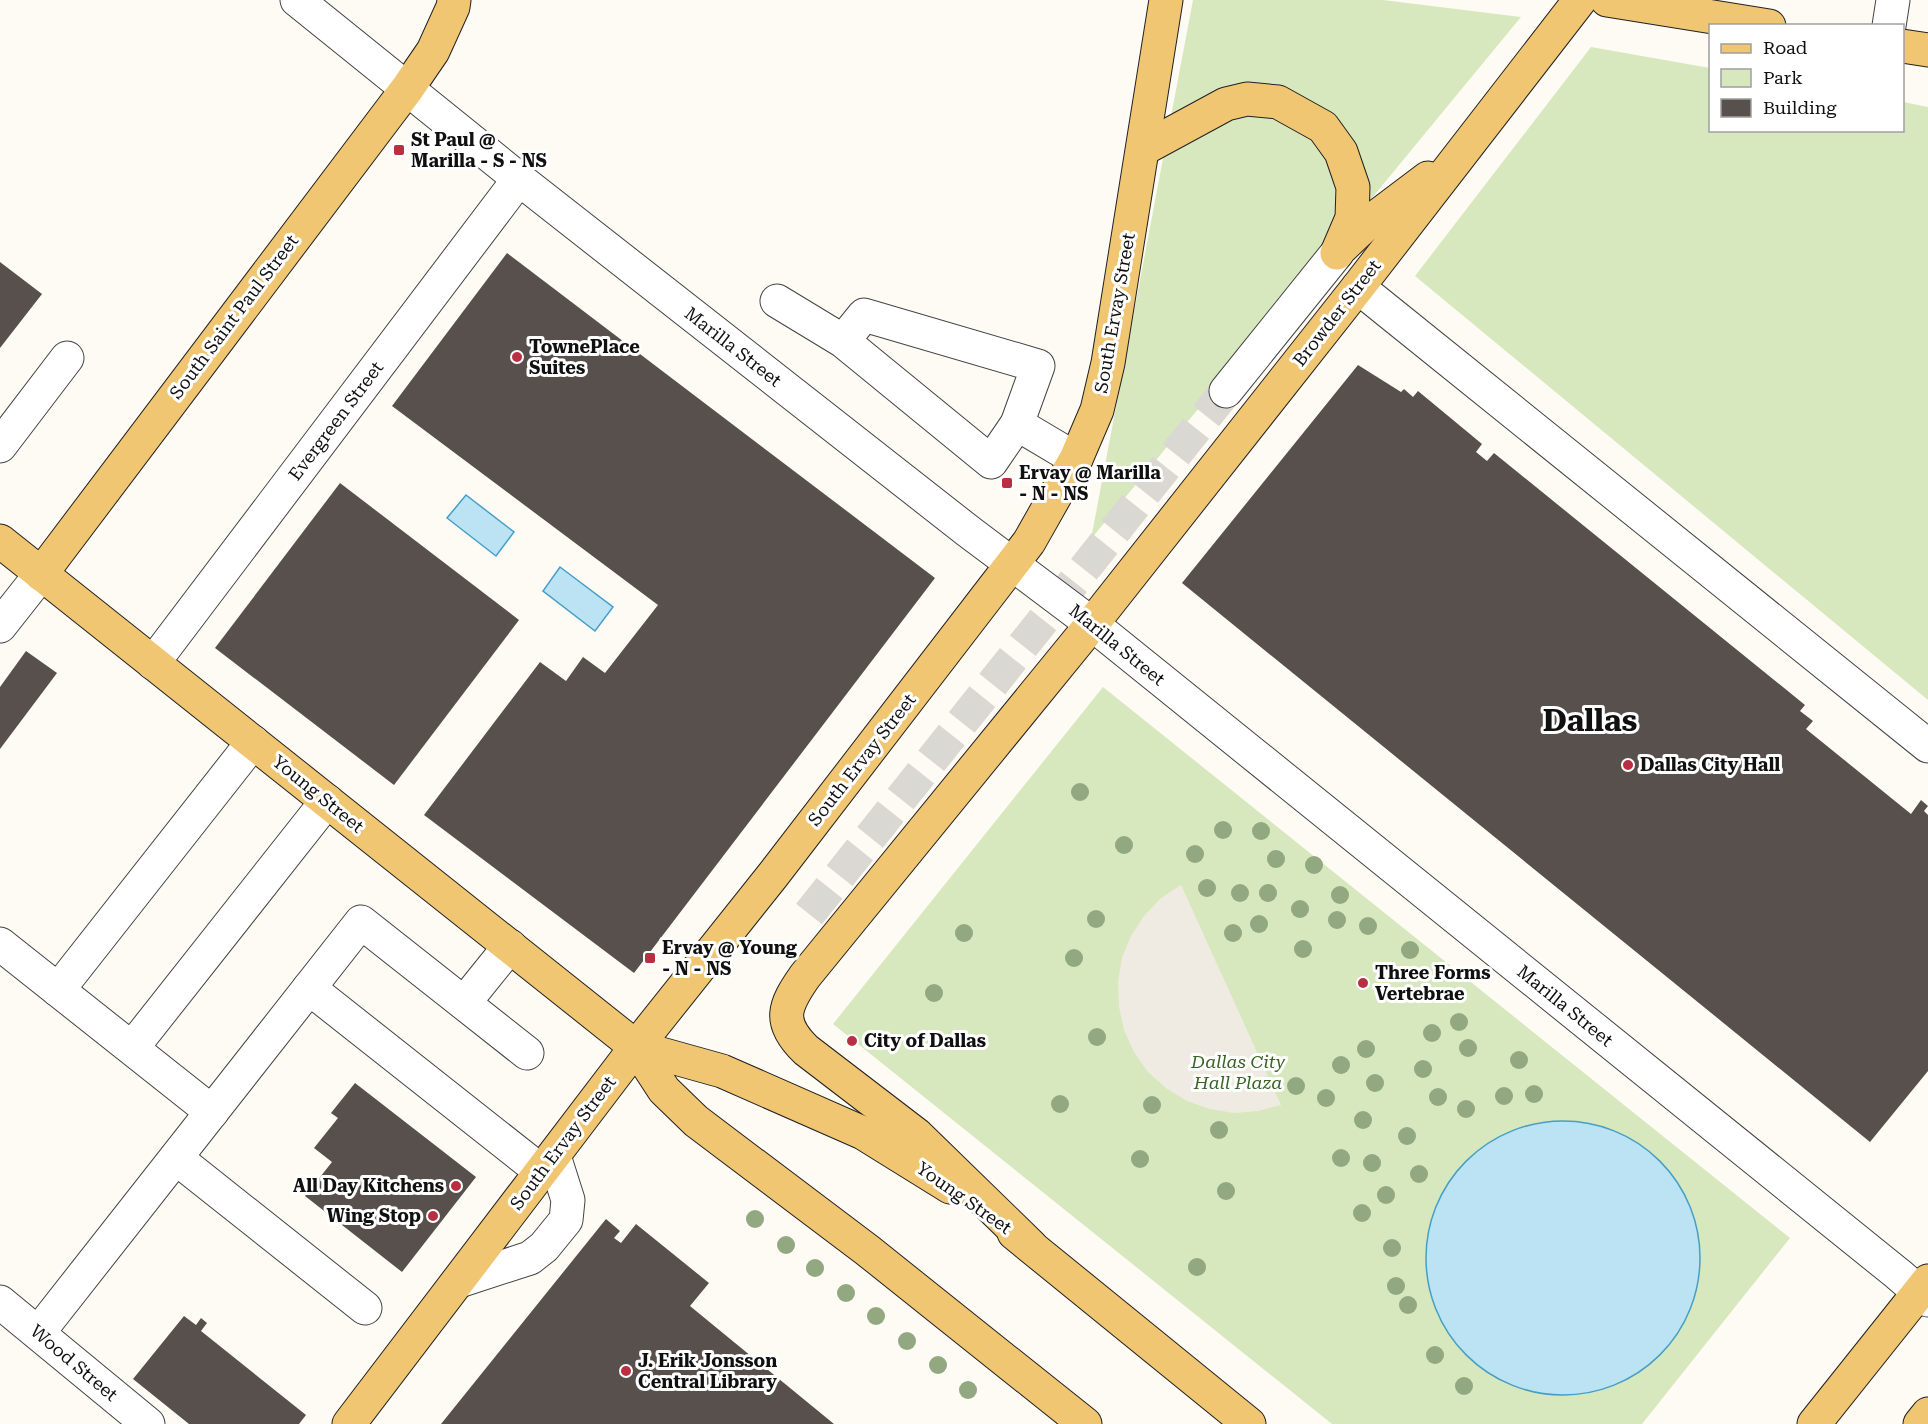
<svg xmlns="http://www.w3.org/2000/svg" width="1928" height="1424" font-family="'Roboto Serif',serif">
<rect width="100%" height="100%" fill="#fefbf4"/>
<g fill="#d8e8be" fill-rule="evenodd">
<polygon points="1193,0 1383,0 1521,17 1091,539"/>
<polygon points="1591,47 1710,68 1710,130 1902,130 1903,102 1928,107 1928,700 1415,276"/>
<path d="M 1103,687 L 1790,1238 L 1642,1424 L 1332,1424 L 833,1024 ZM 1646,1149 L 1664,1165 L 1679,1184 L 1700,1252 L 1699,1276 L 1694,1299 L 1672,1342 L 1656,1359 L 1637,1374 L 1546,1394 L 1522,1389 L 1500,1379 L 1480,1367 L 1462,1350 L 1429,1287 L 1426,1264 L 1427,1240 L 1432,1216 Z"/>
</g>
<polygon fill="#f0ebe2" points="1181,885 1281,1105 1258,1111 1234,1113 1210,1109 1187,1101 1166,1088 1148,1072 1134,1052 1124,1030 1119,1006 1118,982 1122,958 1131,936 1144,916 1161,898"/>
<g fill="#bbe3f3" stroke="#469fc6" stroke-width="1.5">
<polygon points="466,495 514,532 496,556 447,518"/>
<polygon points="560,567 613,607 595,631 543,591"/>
<circle cx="1563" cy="1258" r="137"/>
</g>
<g fill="#58504d">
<polygon points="507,253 935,578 634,973 424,815 540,662 566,681 583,657 605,673 658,605 392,406"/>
<polygon points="0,262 42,294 0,348"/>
<polygon points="1358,365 1401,392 1404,389 1413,397 1418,391 1482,444 1476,452 1487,461 1494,453 1805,705 1800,711 1813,721 1806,729 1911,814 1921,800 1928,806 1924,811 1928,815 1928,1071 1870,1142 1182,583"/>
<polygon points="340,483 519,620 394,785 215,648"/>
<polygon points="26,651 57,673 0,749 0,687"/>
<polygon points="355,1083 476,1177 402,1272 305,1196 332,1162 314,1148 338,1118 331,1113"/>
<polygon points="606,1219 620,1231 614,1238 621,1243 636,1224 709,1283 690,1306 834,1424 441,1424"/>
<polygon points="184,1316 196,1325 201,1318 207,1323 201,1331 306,1415 299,1424 189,1424 133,1379"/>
</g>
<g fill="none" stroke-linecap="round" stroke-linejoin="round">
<polyline stroke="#dad8d2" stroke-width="33" stroke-dasharray="33 16" stroke-linecap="butt" points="809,914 1226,391"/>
<g stroke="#434343" stroke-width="35">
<g id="minor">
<polyline points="297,0 519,179 968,531 1092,624 1898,1274 1928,1300"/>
<polyline points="1889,26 1893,0"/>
<polyline points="1358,287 1928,746"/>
<polyline points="777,301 843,341 991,462 1017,424 1038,366 864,315 843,341"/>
<polyline points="1226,391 1337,253"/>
<polyline points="1017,424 1076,459"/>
<polyline points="0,446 67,358"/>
<polyline points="0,626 41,574"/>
<polyline points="153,663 519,179"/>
<polyline points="0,944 212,1112"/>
<polyline points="309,988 542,1172"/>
<polyline points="58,990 253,742"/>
<polyline points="464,1003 510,946"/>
<polyline points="132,1048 327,801"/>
<polyline points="176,1158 365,1308"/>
<polyline points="459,1281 530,1258 544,1247 566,1220 568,1200 554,1156"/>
<polyline points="0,1302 148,1424"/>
<polyline points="38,1333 361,922 527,1053"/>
</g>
</g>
<g stroke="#212121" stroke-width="35">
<g id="major">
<polyline points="1607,0 1769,26"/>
<polyline points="1902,46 1928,50"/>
<polyline points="1143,149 1226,104 1247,99 1278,102 1323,127 1341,152 1353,187 1352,218 1337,253"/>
<polyline points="1342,247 1363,227 1428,178"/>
<polyline points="0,541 636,1047 664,1090 696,1121 867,1250 1085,1424"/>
<polyline points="41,574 407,89 433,51 453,7 454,0"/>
<polyline points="636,1047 722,1071 863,1133 950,1187"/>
<polyline points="1014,1233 1249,1424"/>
<path d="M 1031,1246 L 917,1135 L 806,1050 C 777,1022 784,1006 805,976 L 1092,624 L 1358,287 L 1580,0"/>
<polyline points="349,1424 636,1047 773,875 1029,542 1076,459 1097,410 1108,363 1166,0"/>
<polyline points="1814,1424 1928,1281"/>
<polyline points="1920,1424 1928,1414"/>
</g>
</g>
<use href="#minor" stroke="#fff" stroke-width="33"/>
<use href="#major" stroke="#f0c672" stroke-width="33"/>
</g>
<g fill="#91a881">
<circle cx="1080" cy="792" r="9"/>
<circle cx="1223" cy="830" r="9"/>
<circle cx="1261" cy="831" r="9"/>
<circle cx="1124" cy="845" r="9"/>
<circle cx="1195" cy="854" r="9"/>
<circle cx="1276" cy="859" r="9"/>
<circle cx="1314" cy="865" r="9"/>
<circle cx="1207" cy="888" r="9"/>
<circle cx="1240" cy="893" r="9"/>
<circle cx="1268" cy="893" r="9"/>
<circle cx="1340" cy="895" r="9"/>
<circle cx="1300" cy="909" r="9"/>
<circle cx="1096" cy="919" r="9"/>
<circle cx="1337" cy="920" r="9"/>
<circle cx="1259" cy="924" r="9"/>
<circle cx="1368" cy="926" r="9"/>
<circle cx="964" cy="933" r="9"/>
<circle cx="1233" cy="933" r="9"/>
<circle cx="1303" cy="949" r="9"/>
<circle cx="1410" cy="950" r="9"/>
<circle cx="1074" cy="958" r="9"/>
<circle cx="934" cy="993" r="9"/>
<circle cx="1459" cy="1022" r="9"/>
<circle cx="1432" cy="1033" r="9"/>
<circle cx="1097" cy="1037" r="9"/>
<circle cx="1468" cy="1048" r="9"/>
<circle cx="1366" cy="1049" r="9"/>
<circle cx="1519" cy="1060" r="9"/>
<circle cx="1341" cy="1065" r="9"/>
<circle cx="1423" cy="1069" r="9"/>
<circle cx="1375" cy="1083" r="9"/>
<circle cx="1296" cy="1086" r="9"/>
<circle cx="1534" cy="1094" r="9"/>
<circle cx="1504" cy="1096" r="9"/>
<circle cx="1438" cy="1097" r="9"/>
<circle cx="1326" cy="1098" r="9"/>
<circle cx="1060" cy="1104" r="9"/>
<circle cx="1152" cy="1105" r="9"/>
<circle cx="1466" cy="1109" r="9"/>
<circle cx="1363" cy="1120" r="9"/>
<circle cx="1219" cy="1130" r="9"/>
<circle cx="1407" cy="1136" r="9"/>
<circle cx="1341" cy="1158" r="9"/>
<circle cx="1140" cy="1159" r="9"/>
<circle cx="1372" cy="1163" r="9"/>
<circle cx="1419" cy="1174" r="9"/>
<circle cx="1226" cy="1191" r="9"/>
<circle cx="1386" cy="1195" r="9"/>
<circle cx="1362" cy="1213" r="9"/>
<circle cx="755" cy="1219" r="9"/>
<circle cx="786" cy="1245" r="9"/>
<circle cx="1392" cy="1248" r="9"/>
<circle cx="1197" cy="1267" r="9"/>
<circle cx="815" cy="1268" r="9"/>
<circle cx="1396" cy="1286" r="9"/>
<circle cx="846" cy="1293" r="9"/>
<circle cx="1408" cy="1305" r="9"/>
<circle cx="876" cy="1316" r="9"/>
<circle cx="907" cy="1341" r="9"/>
<circle cx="1435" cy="1355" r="9"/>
<circle cx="938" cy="1365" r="9"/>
<circle cx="1464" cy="1386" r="9"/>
<circle cx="968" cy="1390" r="9"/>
</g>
<g fill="#b92f42" stroke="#fff" stroke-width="2">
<rect x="393" y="144" width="12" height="12" rx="3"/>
<circle cx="517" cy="357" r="6"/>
<rect x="1001" y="477" width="12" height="12" rx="3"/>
<circle cx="1628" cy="765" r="6"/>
<rect x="644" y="952" width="12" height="12" rx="3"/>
<circle cx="1363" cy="983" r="6"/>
<circle cx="852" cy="1041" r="6"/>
<circle cx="456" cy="1186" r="6"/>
<circle cx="433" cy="1216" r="6"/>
<circle cx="626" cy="1371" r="6"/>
</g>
<g text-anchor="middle" stroke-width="6" stroke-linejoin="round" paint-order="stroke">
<g font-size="18" font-weight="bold" fill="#101010" stroke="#fff" text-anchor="start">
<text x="411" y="146">St Paul @<tspan x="411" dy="21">Marilla - S - NS</tspan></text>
<text x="529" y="353">TownePlace<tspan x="529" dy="21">Suites</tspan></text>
<text x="1019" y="479">Ervay @ Marilla<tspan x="1019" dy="21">- N - NS</tspan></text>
<text x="1640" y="771">Dallas City Hall</text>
<text x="662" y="954">Ervay @ Young<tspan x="662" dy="21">- N - NS</tspan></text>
<text x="1375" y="979">Three Forms<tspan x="1375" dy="21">Vertebrae</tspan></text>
<text x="864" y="1047">City of Dallas</text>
<text x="444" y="1192" text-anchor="end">All Day Kitchens</text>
<text x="421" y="1222" text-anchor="end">Wing Stop</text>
<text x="638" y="1367">J. Erik Jonsson<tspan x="638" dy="21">Central Library</tspan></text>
</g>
<g font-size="18" fill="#101010" stroke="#fff">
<text transform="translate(1115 313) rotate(-80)" y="6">South Ervay Street</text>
<text transform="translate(1337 313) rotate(-52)" y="6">Browder Street</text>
<text transform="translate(234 317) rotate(-53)" y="6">South Saint Paul Street</text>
<text transform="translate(733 347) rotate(38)" y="6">Marilla Street</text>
<text transform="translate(336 421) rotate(-53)" y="6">Evergreen Street</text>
<text transform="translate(1117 645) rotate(39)" y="6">Marilla Street</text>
<text transform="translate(862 760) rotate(-52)" y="6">South Ervay Street</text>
<text transform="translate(318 794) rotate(39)" y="6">Young Street</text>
<text transform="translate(1565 1006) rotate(39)" y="6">Marilla Street</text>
<text transform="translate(563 1143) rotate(-53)" y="6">South Ervay Street</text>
<text transform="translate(964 1198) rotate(35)" y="6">Young Street</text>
<text transform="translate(74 1363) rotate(40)" y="6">Wood Street</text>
</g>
<g font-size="18" font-style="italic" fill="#376523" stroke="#fff">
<text x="1238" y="1068">Dallas City<tspan x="1238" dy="21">Hall Plaza</tspan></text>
</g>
<g font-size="30" font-weight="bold" fill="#101010" stroke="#fff">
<text x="1590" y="731">Dallas</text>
</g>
</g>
<rect x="1709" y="24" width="195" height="108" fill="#ffffff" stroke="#9f9f9f" stroke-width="1.5"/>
<rect x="1721" y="44" width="30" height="9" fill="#f0c672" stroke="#9f9f9f" stroke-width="1.5"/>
<text x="1763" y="54" font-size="18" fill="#101010">Road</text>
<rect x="1721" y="69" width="30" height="18" fill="#d8e8be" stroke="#9f9f9f" stroke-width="1.5"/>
<text x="1763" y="84" font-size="18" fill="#101010">Park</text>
<rect x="1721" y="99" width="30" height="18" fill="#58504d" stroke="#9f9f9f" stroke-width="1.5"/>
<text x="1763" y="114" font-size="18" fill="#101010">Building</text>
</svg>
